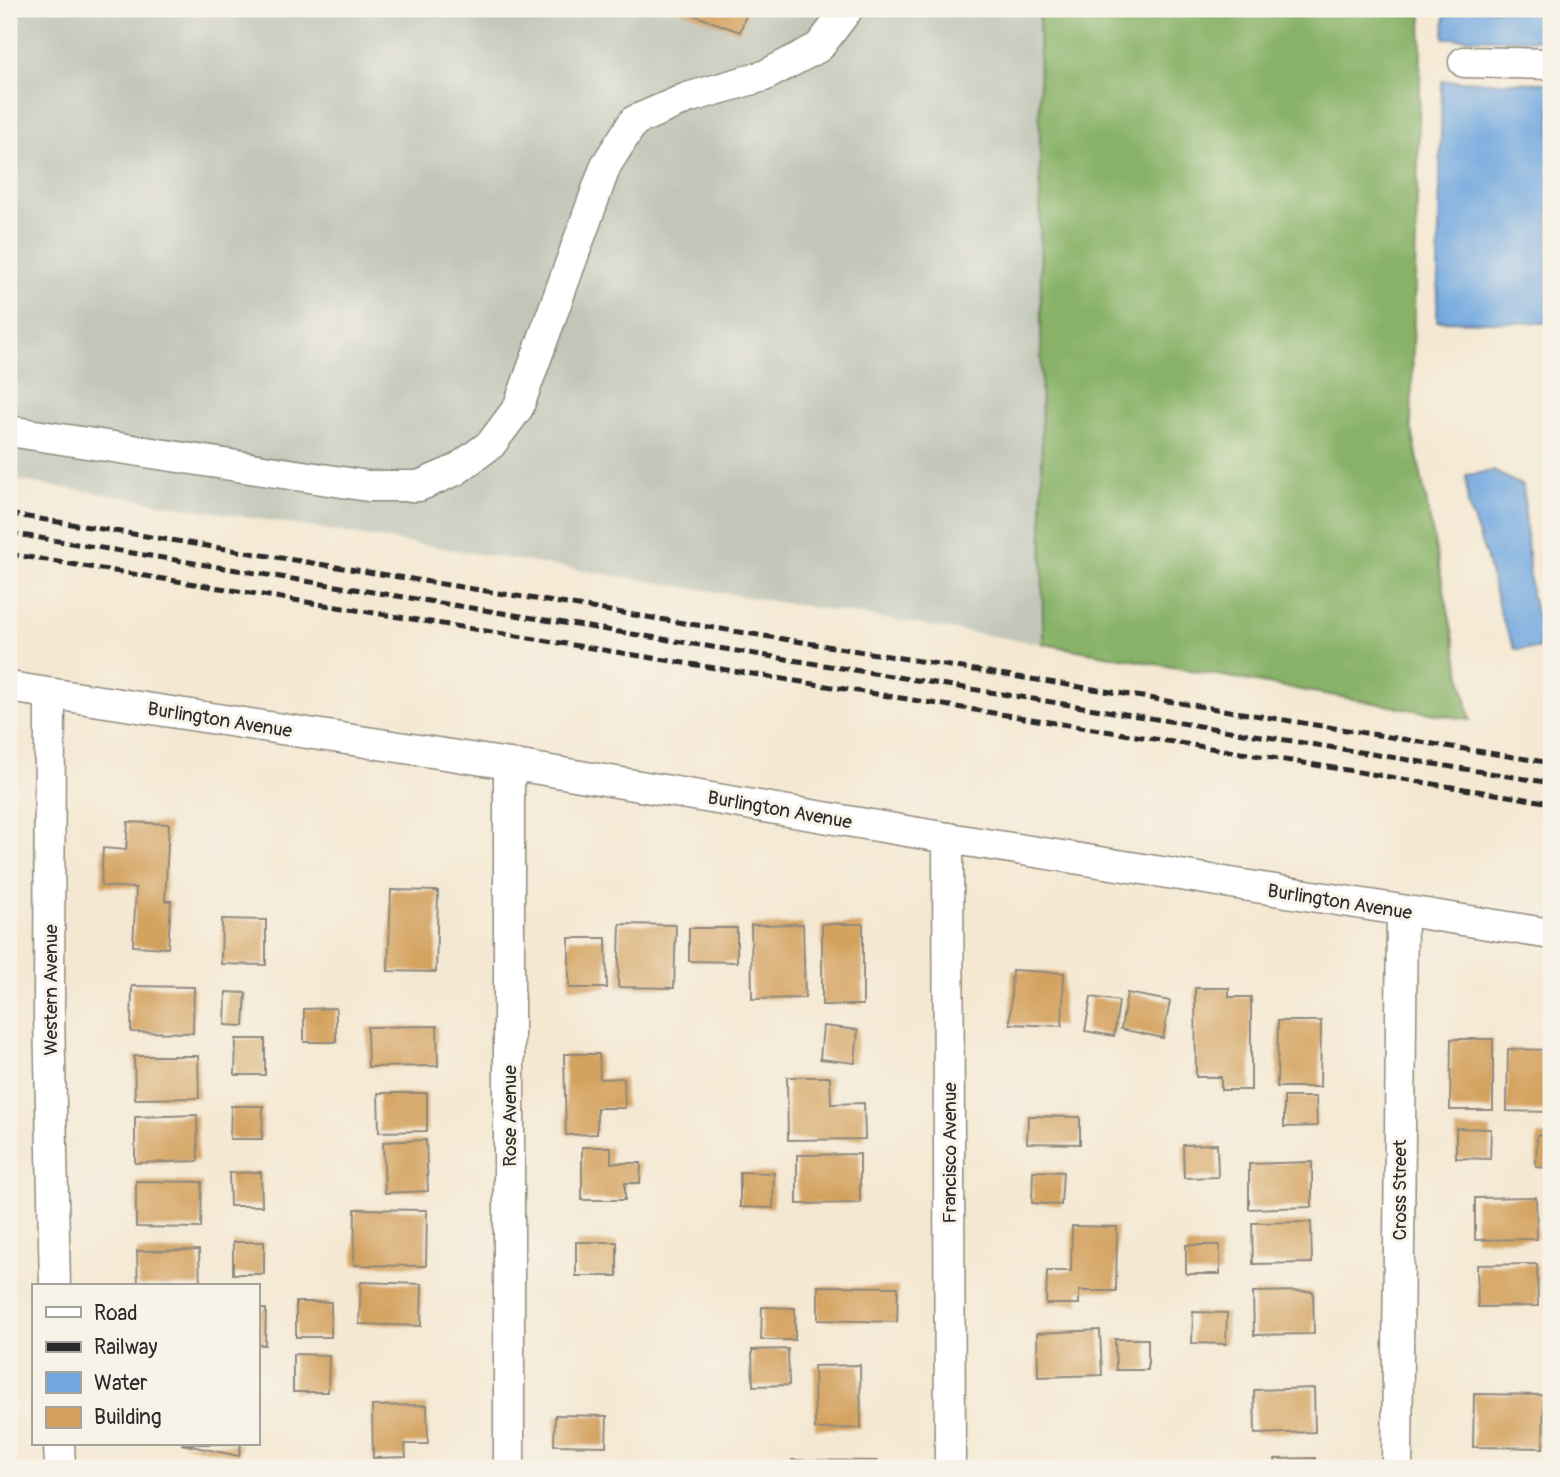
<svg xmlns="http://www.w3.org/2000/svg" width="1560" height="1477" font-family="Pangolin,sans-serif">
<rect width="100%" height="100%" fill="#f7f3e8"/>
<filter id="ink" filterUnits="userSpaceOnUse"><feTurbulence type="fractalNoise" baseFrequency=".0143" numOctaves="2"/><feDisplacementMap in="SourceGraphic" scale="14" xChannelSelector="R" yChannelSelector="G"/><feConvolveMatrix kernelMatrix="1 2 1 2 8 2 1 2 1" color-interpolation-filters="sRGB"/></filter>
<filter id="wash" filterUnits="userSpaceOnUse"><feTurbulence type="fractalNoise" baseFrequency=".00686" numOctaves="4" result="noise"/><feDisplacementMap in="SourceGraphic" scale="28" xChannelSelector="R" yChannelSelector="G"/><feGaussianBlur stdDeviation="1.57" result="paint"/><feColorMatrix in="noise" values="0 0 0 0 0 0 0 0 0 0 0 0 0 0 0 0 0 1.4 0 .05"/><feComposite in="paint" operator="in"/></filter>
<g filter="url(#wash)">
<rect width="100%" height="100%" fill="#f4e8d2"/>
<polygon fill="#c2c6b9" points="9,9 1039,9 1043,644 9,479"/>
<polygon fill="#88b268" stroke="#5a6e4a" stroke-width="2" points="1039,9 1422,9 1411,425 1470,720 1043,644"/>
<g fill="#71a7df" stroke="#4e6985" stroke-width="2">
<polygon points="1445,9 1551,9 1551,40 1444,38"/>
<polygon points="1442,81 1551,83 1548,323 1437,321"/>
<polygon points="1493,471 1523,486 1531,594 1542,632 1538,649 1515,649 1501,616 1486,556 1468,505 1466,475"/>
</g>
<g id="blocks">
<g fill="#d4a25e">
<polygon points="677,9 748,9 740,32"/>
<polygon points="128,822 169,824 165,901 171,901 168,948 133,946 136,888 101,886 103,848 126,850"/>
<polygon points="391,890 438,891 436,972 388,971"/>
<polygon points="222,919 266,920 266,965 221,964"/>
<polygon points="620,924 676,925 674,988 618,987"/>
<polygon points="803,924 805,998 752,999 751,925"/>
<rect x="822" y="924" width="41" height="81"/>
<polygon points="689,928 737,928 737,962 689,961"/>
<polygon points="569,938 606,938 607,988 569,988"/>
<polygon points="1012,970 1064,973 1062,1026 1010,1024"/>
<polygon points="132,986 194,987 193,1033 131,1032"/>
<polygon points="1195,988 1229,988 1229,997 1251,997 1251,1090 1221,1090 1221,1077 1196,1077"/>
<polygon points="226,992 246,993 244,1026 225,1025"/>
<polygon points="1127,993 1170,1001 1163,1038 1121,1029"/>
<polygon points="1091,997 1119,1001 1114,1036 1085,1031"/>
<polygon points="336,1008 336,1042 304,1042 304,1009"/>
<polygon points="1278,1021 1321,1021 1320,1087 1277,1087"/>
<polygon points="437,1026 438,1066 368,1067 367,1027"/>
<polygon points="823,1026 858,1030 855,1063 820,1059"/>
<polygon points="236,1039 265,1039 265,1075 235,1075"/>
<polygon points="1451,1039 1493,1039 1493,1110 1450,1110"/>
<polygon points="1508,1049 1551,1050 1550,1112 1507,1111"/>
<polygon points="564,1054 599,1054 600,1079 624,1078 625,1108 597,1108 597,1134 566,1135"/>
<polygon points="134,1056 198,1056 199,1098 135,1099"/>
<polygon points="787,1077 830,1077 831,1104 864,1103 865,1139 788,1140"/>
<polygon points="378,1093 427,1093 427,1131 379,1132"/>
<polygon points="1284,1097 1316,1097 1317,1126 1284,1127"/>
<polygon points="231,1106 263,1106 262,1139 230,1139"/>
<polygon points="197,1115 198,1161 135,1163 135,1117"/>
<polygon points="1028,1116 1080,1117 1080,1144 1027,1143"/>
<polygon points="1456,1128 1491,1129 1490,1159 1456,1158"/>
<polygon points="1537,1135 1551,1135 1551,1168 1536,1167"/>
<polygon points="426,1140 428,1191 385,1193 383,1142"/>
<polygon points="1217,1144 1218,1177 1184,1178 1183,1145"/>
<polygon points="582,1147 611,1147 611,1163 641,1163 640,1183 625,1183 625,1200 582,1200"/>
<polygon points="860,1154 860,1203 797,1204 797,1155"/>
<polygon points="1312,1162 1312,1207 1249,1209 1249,1164"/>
<polygon points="1033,1171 1063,1172 1061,1205 1032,1203"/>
<polygon points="261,1172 262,1206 230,1206 229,1173"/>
<polygon points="740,1172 774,1173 773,1208 740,1207"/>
<polygon points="136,1181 202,1182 201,1228 136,1227"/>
<polygon points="1536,1197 1537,1239 1475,1240 1475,1198"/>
<polygon points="355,1209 427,1210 426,1266 354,1265"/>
<polygon points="1311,1222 1312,1263 1253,1264 1252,1223"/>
<polygon points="1072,1226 1117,1227 1116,1291 1079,1291 1079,1304 1046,1304 1047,1271 1071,1271"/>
<rect x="233" y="1242" width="31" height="32"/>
<rect x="576" y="1242" width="41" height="34"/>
<rect x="1186" y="1245" width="34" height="29"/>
<polygon points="199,1250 200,1286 138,1286 137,1251"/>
<polygon points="1537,1264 1538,1306 1478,1307 1477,1265"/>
<polygon points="361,1282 422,1284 421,1326 359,1324"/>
<polygon points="818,1286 898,1287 897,1322 818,1320"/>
<polygon points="1313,1291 1314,1334 1254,1335 1253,1292"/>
<rect x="296" y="1302" width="35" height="35"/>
<polygon points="762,1307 795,1308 795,1340 761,1340"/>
<polygon points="257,1309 266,1309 265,1345 257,1344"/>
<polygon points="1193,1312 1227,1313 1226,1344 1192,1343"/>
<polygon points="1100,1330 1102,1375 1038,1377 1037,1333"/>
<polygon points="1115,1339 1148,1339 1148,1370 1116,1370"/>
<polygon points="788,1349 789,1385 753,1386 752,1350"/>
<polygon points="293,1354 329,1355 328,1392 293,1392"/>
<polygon points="860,1365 861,1428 815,1429 814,1366"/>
<polygon points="1314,1388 1315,1432 1255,1434 1254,1390"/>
<polygon points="1474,1394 1544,1395 1543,1448 1473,1447"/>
<polygon points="427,1405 428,1444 405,1444 406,1457 373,1458 372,1406"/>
<polygon points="555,1415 607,1416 606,1446 554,1445"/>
<polygon points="181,1444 241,1444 239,1456"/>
<polygon points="1315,1458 1315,1468 1276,1468 1275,1459"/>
<polygon points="792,1460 877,1461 877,1468 792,1468"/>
</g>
</g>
</g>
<g filter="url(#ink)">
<use href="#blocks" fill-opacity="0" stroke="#908a7e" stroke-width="2"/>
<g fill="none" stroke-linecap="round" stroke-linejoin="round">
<g stroke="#908a7e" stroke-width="33">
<g id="minor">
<polyline points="1464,62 1551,64"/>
<polyline points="9,431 368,486 419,486 456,470 491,444 518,408 606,165 634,121 687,98 764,76 819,47 848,9"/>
<polyline points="9,687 509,764 948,838 1551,934"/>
<polyline points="50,694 49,1015 55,1286"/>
<polyline points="509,764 509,1468"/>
<polyline points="948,838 950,1468"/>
<polyline points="59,1444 60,1468"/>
<polyline points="1397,1468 1402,911"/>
</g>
</g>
<use href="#minor" stroke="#fff" stroke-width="30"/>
<g stroke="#2b2b2b" stroke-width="5" stroke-dasharray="10 5" stroke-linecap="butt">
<polyline points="9,514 1551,763"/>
<polyline points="9,533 1551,783"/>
<polyline points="9,554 1551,803"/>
</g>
</g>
</g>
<g text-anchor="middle" stroke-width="6" stroke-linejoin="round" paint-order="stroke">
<g font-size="19" fill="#2b2b2b" stroke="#f7f3e8">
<text transform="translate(220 719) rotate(9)" y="7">Burlington Avenue</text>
<text transform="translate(780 809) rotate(10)" y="7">Burlington Avenue</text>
<text transform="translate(1340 901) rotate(9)" y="7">Burlington Avenue</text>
<text transform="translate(50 990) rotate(-90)" y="7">Western Avenue</text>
<text transform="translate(509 1116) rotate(-90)" y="7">Rose Avenue</text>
<text transform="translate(949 1153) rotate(-90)" y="7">Francisco Avenue</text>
<text transform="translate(1399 1190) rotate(-90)" y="7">Cross Street</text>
</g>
</g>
<rect width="1560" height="1477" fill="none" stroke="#f7f3e8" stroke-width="35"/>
<rect x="32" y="1284" width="228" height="161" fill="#f7f3e8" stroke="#a5a39c" stroke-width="2"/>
<rect x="46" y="1307" width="35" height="10" fill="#ffffff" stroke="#a5a39c" stroke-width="2"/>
<text x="94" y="1320" font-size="21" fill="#2b2b2b">Road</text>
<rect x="46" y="1342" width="35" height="10" fill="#2b2b2b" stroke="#a5a39c" stroke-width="2"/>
<text x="94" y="1354" font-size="21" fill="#2b2b2b">Railway</text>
<rect x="46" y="1372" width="35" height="21" fill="#71a7df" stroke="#a5a39c" stroke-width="2"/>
<text x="94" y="1390" font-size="21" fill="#2b2b2b">Water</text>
<rect x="46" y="1407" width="35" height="21" fill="#d4a25e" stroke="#a5a39c" stroke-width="2"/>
<text x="94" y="1424" font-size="21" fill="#2b2b2b">Building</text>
</svg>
